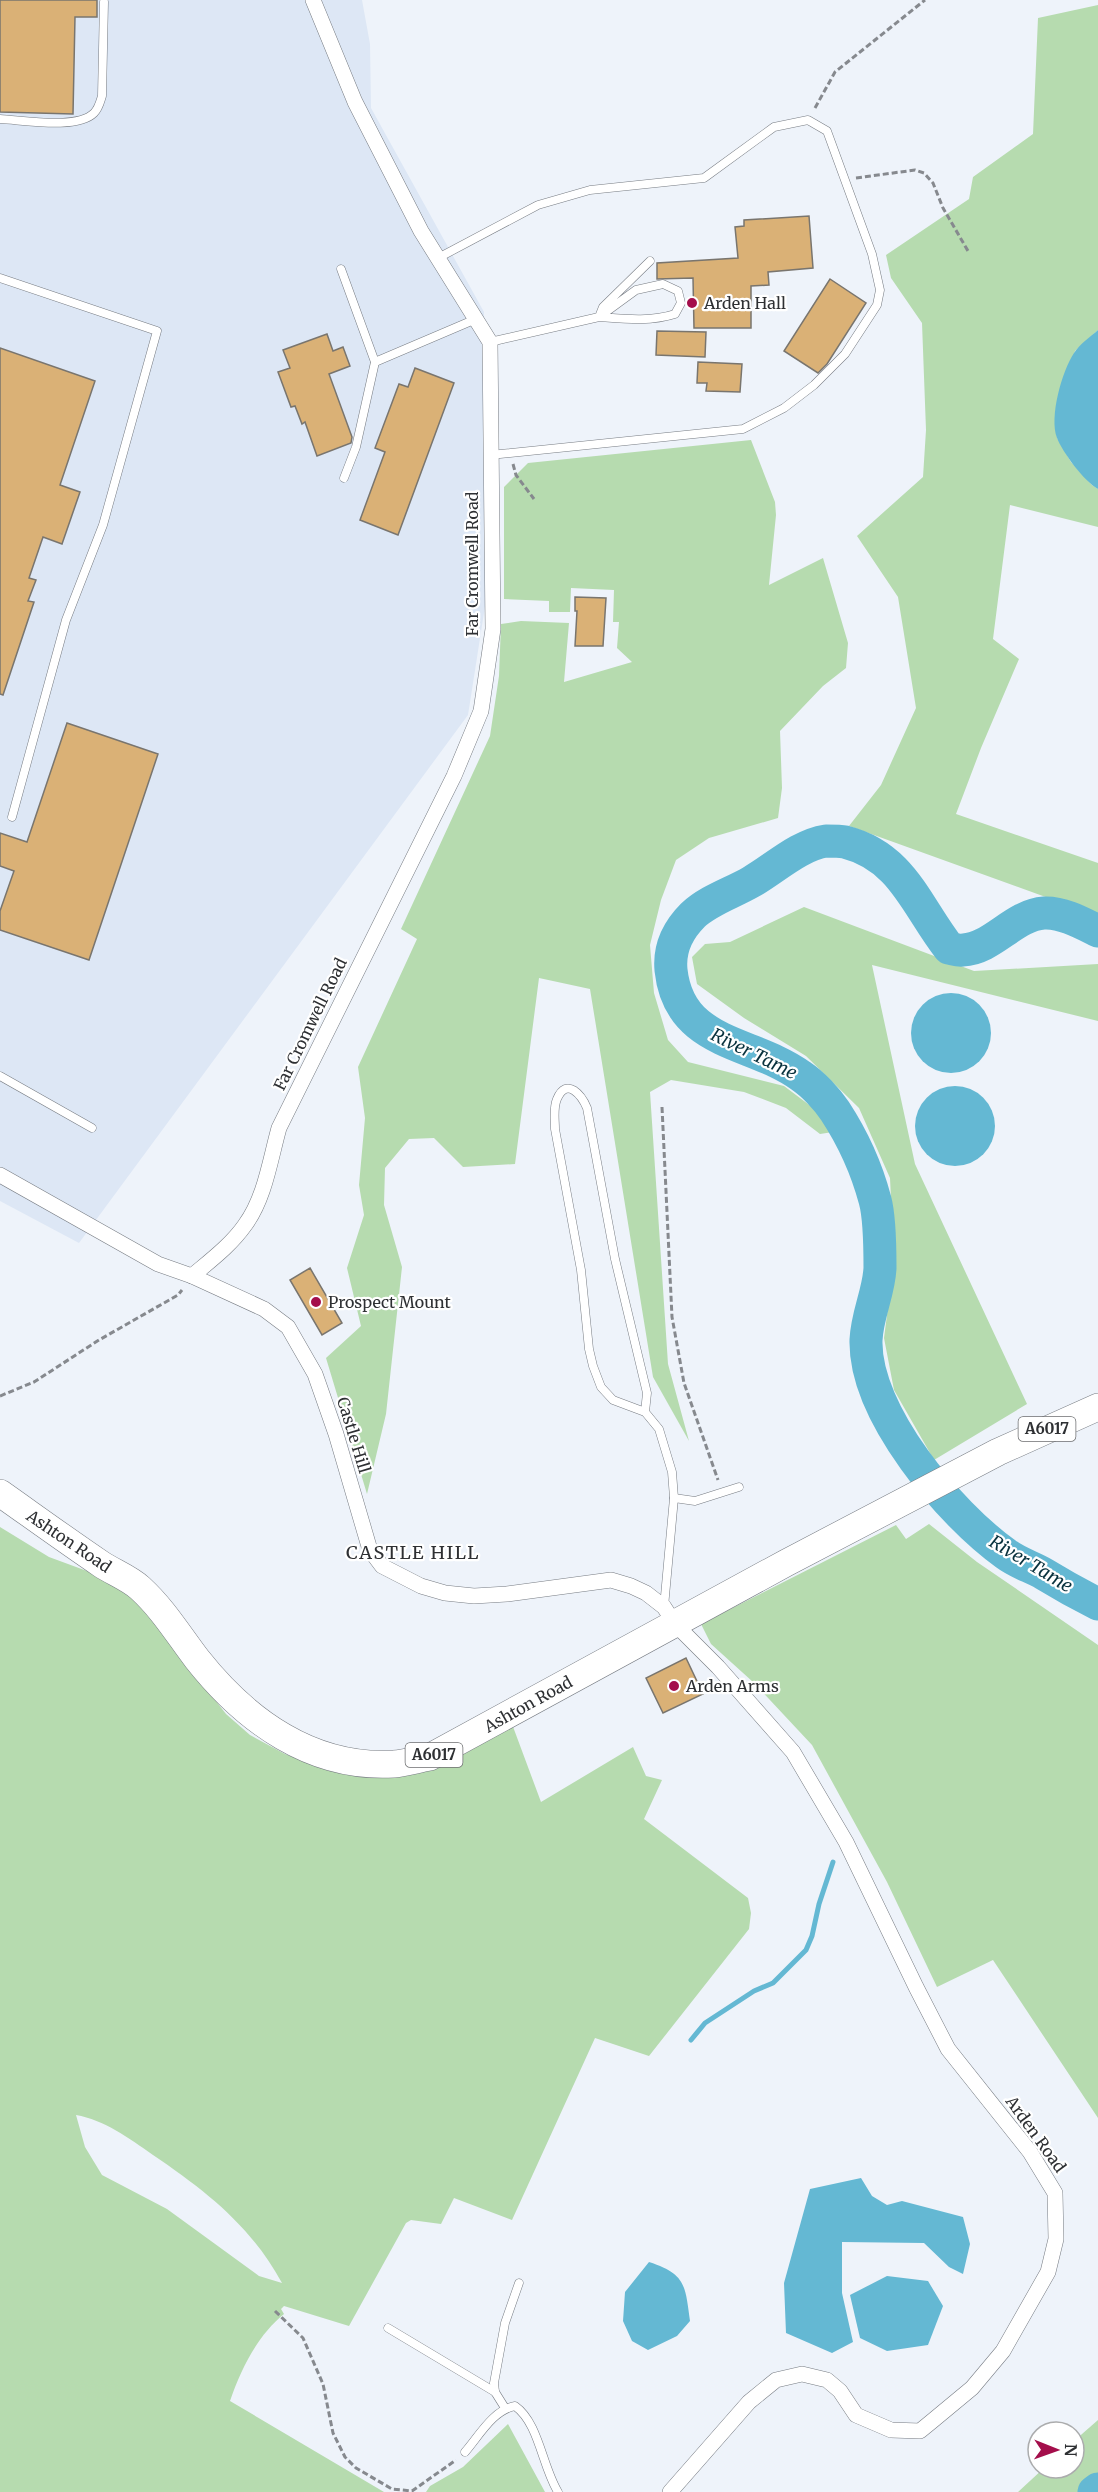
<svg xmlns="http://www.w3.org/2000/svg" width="1098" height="2492" font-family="Merriweather,serif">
<rect width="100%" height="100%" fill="#eef3fa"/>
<polygon fill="#dde7f5" points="0,0 362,0 370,44 371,108 484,312 486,600 468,715 79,1243 0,1201"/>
<g fill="#b6dbaf" fill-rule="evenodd">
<polygon points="1098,5 1098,330 1075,351 1056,419 1057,438 1071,462 1092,485 1098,489 1098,527 1010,505 993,639 1019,659 981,748 956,814 1098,863 1098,916 849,826 881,785 916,708 898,597 857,536 923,477 926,430 922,323 891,278 886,255 969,199 973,177 1033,134 1038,18"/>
<polygon points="751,440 775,502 776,515 769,585 823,558 848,643 846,668 823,686 780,731 782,788 778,818 709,838 676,860 661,900 650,945 654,993 668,1040 688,1062 784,1086 820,1113 833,1132 820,1134 786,1108 744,1092 671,1080 650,1092 668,1364 689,1441 653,1377 590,989 539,978 515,1164 463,1167 434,1138 409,1139 385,1168 384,1205 402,1267 386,1414 367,1494 326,1358 361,1326 347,1268 364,1215 359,1185 365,1118 358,1067 417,939 401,929 490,736 499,676 501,624 521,621 569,623 564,682 632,662 617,648 619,622 613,622 614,590 571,588 570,612 549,612 549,601 504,599 504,487 528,463"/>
<polygon points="804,907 974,971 1098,964 1098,1021 872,965 915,1164 1027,1404 934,1460 894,1390 884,1338 894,1261 890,1178 859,1108 806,1056 744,1018 697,984 692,957 705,944 730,942"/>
<polygon points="929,1524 977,1562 1098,1645 1098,2118 993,1960 937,1987 887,1882 812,1745 753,1682 711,1644 701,1624 896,1525 906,1539"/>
<path d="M 0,1527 L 49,1557 L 87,1571 L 116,1586 L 143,1607 L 226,1714 L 250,1735 L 285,1754 L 327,1769 L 512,1724 L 541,1802 L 633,1747 L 646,1776 L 662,1780 L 644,1819 L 748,1898 L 751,1913 L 749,1929 L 649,2056 L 595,2038 L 512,2220 L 454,2198 L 441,2224 L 411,2220 L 406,2223 L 349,2326 L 284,2306 L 281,2309 L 284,2314 C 257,2336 241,2369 230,2401 L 384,2492 L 0,2492 ZM 76,2115 C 104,2120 129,2138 153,2155 C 206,2191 250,2225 282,2283 L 259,2276 L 167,2209 L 102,2175 L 85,2147 Z"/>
<polygon points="1098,2420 1098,2492 1018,2492 1044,2468 1074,2468 1074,2441"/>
<polygon points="508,2424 545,2492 426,2492 430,2486 463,2467"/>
</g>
<g fill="#64b8d3">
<path d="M 1098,330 L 1098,489 C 1084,481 1063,453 1057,438 C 1049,417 1062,371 1074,353 C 1080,344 1090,337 1098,330 Z"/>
<circle cx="951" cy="1033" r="40"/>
<circle cx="955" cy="1126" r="40"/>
<polygon points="861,2178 872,2196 887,2205 902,2201 963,2217 970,2244 963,2274 949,2267 924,2243 842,2242 842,2293 853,2342 832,2353 786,2333 784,2283 810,2189"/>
<path d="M 649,2262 C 686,2274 685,2285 690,2321 L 677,2336 L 648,2350 L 632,2341 L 623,2321 L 625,2292 Z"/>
<polygon points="887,2276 928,2281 943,2306 928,2345 887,2351 860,2338 850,2295"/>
</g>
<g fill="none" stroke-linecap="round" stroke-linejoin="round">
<polyline stroke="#64b8d3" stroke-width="5" points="691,2040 705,2023 754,1991 773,1983 806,1950 812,1936 819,1904 833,1862"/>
<g stroke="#64b8d3" stroke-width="33">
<path d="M 1098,931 C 1082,923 1062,912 1044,913 C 1014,915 992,949 963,950 C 959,951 954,949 949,948 C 916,906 903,857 845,842 C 840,841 831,841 826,841 C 799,845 774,869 751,882 C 732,893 709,900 693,915 C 678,930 669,949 671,970 C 679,1046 752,1040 801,1076 C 813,1084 827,1099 835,1111 C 852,1137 867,1170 875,1200 C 880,1218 880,1249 880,1268 C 879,1292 867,1315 866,1340 C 864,1413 950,1514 1006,1554 C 1018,1563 1032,1567 1044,1574 C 1062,1585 1080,1595 1098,1604"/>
<polyline points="1094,2492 1098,2489"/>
</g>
</g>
<g fill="#dab176" stroke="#79756e" stroke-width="1.5">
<polygon points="0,0 97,0 97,17 75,17 73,114 0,112"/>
<polygon points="809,216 813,268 768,272 769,285 751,286 751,328 694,328 693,278 657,279 657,263 738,258 735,227 744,226 744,220"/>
<polygon points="830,279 866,303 827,364 818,373 784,351"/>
<polygon points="657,331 706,332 705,357 656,355"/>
<polygon points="327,334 333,351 343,347 350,366 329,374 352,437 351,443 317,456 305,422 302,424 295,406 291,407 278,372 290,368 283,350"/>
<polygon points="0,348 95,381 60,485 80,492 62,544 43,537 29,578 36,580 28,601 34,602 3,695 0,694"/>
<polygon points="698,362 742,364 740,392 706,391 707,383 697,383"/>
<polygon points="415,368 454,383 398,535 360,520 385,452 375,448 399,384 408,387"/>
<polygon points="575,597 606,598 603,646 575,646 577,611 575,611"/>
<polygon points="67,723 158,754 89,960 0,930 0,911 14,871 0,866 0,833 27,842"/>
<polygon points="310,1268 342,1323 322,1335 290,1280"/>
<polygon points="686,1658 703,1694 663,1713 646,1678"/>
</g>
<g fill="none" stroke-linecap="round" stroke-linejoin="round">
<g stroke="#777c83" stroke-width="9">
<g id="lane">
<path d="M 0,119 C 23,120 77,130 94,113 C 99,108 100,102 102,96 L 104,2"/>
<polyline points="438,258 538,205 590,190 704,178 774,127 808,120 827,131 872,254 880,290 877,305 845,354 814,385 784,408 743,429 490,455"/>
<polyline points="341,269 375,362 476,319"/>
<polyline points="0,278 157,331 103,525 66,620 12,817"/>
<path d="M 490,342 L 599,317 L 636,290 L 663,284 L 678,291 L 681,303 L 675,314 C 650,322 625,319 599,317 L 603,307 L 650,261"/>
<polyline points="344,478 356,447 375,362"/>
<polyline points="0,1076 92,1128"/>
<path d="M 645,1412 L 647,1393 L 615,1259 L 587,1108 C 582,1096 567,1076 557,1099 C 553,1108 555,1119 555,1129 L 581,1270 L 589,1349 L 593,1366 L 601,1387 L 613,1400 L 645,1412 L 659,1429 L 672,1472 L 674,1498 L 664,1607"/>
<polyline points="674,1498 695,1501 739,1487"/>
<polyline points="388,2328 495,2392"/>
<polyline points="505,2408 495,2392 494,2383 505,2323 519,2283"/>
<path d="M 465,2452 C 479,2436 493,2410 515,2406 C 539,2423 542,2466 558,2492"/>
</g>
</g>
<g stroke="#777c83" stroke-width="16">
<g id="street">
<polyline points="0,1175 158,1264 192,1276 264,1309 288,1327 315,1374 336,1434 370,1550 382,1566 421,1586 445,1593 474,1596 507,1594 611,1580 631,1586 646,1593 664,1607 675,1624 718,1667 793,1752 846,1842 916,1987 948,2049 1030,2152 1055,2193 1056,2239 1048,2272 1003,2351 972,2388 931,2422 920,2431 891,2430 856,2415 840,2391 827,2380 802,2374 776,2380 749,2402 670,2492"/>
<path d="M 192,1276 C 211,1260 231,1245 245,1225 C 265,1198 270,1160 279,1128 L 454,776 L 481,711 L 493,629 L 490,342 L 421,231 L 355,102 L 313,0"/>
</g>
</g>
<g stroke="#777c83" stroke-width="28">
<path id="highway" d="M 0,1493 C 34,1517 67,1541 101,1564 C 113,1572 129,1578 140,1588 C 163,1609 178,1634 197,1659 C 246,1721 312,1769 394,1764 C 406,1763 418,1759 430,1757 L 786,1563 L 998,1452 L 1098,1407"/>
</g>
<g stroke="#86898e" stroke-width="3" stroke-dasharray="6 3" stroke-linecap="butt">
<polyline points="815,108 835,72 925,0"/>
<polyline points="856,178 915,170 924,173 933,183 943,208 968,251"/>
<polyline points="513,464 516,475 534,499"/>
<polyline points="662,1107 672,1317 684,1383 718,1480"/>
<polyline points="0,1396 34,1382 99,1340 178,1295 182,1290"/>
<polyline points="275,2311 303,2338 323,2384 333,2433 345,2457 356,2468 392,2489 412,2491 456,2460"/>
</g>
<use href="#lane" stroke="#fff" stroke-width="8"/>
<use href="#street" stroke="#fff" stroke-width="15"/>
<use href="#highway" stroke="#fff" stroke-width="27"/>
</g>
<g fill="#a40e4b" stroke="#fff" stroke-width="2">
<circle cx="692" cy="303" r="6"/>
<circle cx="316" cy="1302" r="6"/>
<circle cx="674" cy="1686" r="6"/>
</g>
<g text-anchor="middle" stroke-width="4.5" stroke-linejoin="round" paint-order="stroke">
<g fill="#fff" stroke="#6d6e70" stroke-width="1.5">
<rect x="1018.5" y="1417" width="57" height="24" rx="4.5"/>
<rect x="405.5" y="1743" width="57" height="24" rx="4.5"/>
</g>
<g font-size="15" font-weight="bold" fill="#2e3033">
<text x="1047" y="1434">A6017</text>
<text x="434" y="1760">A6017</text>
</g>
<g font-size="16" fill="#2e3033" stroke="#fff" text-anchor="start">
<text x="704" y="309">Arden Hall</text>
<text x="328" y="1308">Prospect Mount</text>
<text x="686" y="1692">Arden Arms</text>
</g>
<g font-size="16" fill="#2e3033" stroke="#fff">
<text transform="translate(472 564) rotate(-90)" y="6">Far Cromwell Road</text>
<text transform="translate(310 1024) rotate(-64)" y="6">Far Cromwell Road</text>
<text transform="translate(354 1435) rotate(73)" y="6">Castle Hill</text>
<text transform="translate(69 1541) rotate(34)" y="6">Ashton Road</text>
<text transform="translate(528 1704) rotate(-29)" y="6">Ashton Road</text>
<text transform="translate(1036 2134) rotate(54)" y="6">Arden Road</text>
</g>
<g font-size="18" font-style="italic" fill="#09323e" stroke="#fff">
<text transform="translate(754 1054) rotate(26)" y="6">River Tame</text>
<text transform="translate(1031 1564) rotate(31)" y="6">River Tame</text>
</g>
<g font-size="18" letter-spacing="1.5" fill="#2e3033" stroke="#fff">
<text x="413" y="1559">CASTLE HILL</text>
</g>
</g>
<g transform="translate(1056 2450) rotate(91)"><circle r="28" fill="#ffffff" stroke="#abacad" stroke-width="1.5"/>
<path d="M0-4.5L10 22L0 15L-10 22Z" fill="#a40e4b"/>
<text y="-9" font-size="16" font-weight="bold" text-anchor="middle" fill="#2e3033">N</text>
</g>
</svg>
